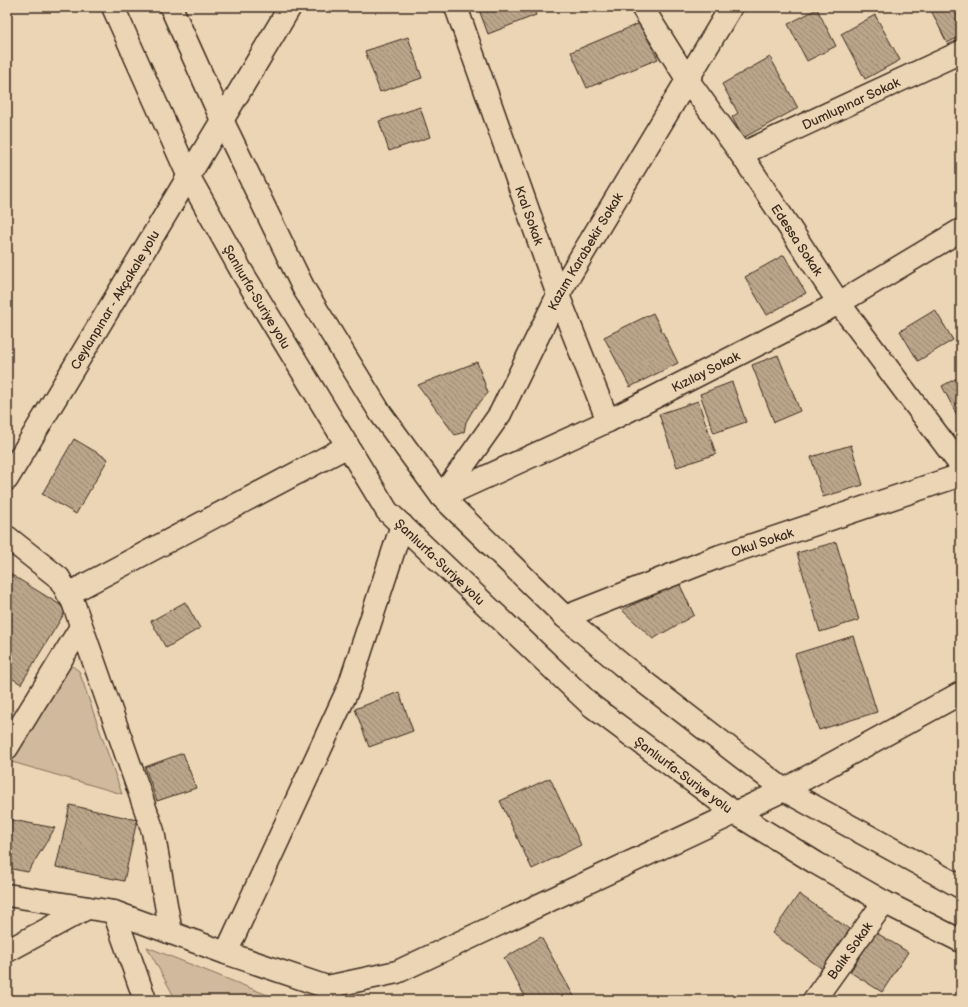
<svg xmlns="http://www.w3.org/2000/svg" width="968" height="1007" font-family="'Balsamiq Sans',sans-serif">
<defs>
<pattern id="building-back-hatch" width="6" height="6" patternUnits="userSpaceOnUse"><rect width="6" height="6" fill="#bba68b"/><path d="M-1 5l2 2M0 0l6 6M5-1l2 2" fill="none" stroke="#998771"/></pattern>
</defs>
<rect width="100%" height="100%" fill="#ecd5b5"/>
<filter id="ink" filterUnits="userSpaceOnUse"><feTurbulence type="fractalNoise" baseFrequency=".025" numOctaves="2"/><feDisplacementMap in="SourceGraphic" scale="8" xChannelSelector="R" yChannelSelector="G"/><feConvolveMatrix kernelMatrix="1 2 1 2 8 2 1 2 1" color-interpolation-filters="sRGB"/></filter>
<g filter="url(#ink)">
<g fill="#d0b99c" stroke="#86725d">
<polygon points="67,662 79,671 122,794 12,762"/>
<polygon points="147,947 270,996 262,1000 176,1000"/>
</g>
<g fill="url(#building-back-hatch)" stroke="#3b2a1e">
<polygon points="478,7 533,7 536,15 488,34"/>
<polygon points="931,7 961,7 961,36 947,43 930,8"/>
<polygon points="817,9 836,46 807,61 788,24"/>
<polygon points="875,15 900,60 865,79 841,34"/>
<polygon points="640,23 658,59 587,88 571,52"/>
<polygon points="408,37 422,78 380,92 365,51"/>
<polygon points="770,57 798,108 743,138 732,117 738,113 722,84"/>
<polygon points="420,107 430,137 389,151 379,121"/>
<polygon points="784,255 806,293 767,315 745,277"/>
<polygon points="935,310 953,340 918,361 900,331"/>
<polygon points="653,313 678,363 630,387 604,337"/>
<polygon points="778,355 800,411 774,422 752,365"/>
<polygon points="477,362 488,393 473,410 466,422 464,432 455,435 418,385"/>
<polygon points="961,376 961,423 942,386"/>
<polygon points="732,382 746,422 714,433 700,394"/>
<polygon points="698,401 716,454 677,467 659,414"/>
<polygon points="74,439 108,459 76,514 42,494"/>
<polygon points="851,445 863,485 823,497 811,457"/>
<polygon points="836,542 859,620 820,632 797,553"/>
<polygon points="7,572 67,609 21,684 7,675"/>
<polygon points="679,583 694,615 653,639 622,610"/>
<polygon points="185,602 200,628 166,648 151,621"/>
<polygon points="853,636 877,712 819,730 795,654"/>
<polygon points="399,692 413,731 369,747 355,709"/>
<polygon points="183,753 196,788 157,801 145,767"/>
<polygon points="550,778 581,845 532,869 500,801"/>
<polygon points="70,805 137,820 124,881 56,867"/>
<polygon points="7,819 55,828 28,872 7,868"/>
<polygon points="799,894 852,931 824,970 772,933"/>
<polygon points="875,932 908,952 882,992 850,972"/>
<polygon points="541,937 576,1000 527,1000 504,958"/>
</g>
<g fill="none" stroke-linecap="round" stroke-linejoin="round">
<g stroke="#3b2a1e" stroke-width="25">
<g id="street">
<path id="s1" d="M 456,7 L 558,295 L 608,421"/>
<path id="s2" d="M 642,7 L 687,79 L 741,154 L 839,303 L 961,466"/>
<path id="s3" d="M 741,154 L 961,52"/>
<path id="s4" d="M 442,496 L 500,414 L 558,295 L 731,7"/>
<path id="s5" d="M 442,497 L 608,421 L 839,303 L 961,230"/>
<polyline points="7,537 59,578 73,602 153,831 171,933"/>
<polyline points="68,594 348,446"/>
<path id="s6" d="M 565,617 L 720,556 L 961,475"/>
<polyline points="7,748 81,627"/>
<polyline points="114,912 145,1000"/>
<polyline points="7,951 87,908"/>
<polyline points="226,953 349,687 402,525"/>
<path id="s7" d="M 814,1000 L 884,902"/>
</g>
</g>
<g stroke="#3b2a1e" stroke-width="25">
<g id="secondary">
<path id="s8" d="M 7,479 L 290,7"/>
<polyline points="7,895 114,912 226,953 327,987 397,972 784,790 961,693"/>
</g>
</g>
<g stroke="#3b2a1e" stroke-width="25">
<g id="primary">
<path id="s9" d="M 113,7 L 189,177 L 242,272 L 387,511 L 592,706 L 735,813 L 816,863 L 884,902 L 961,941"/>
<polyline points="171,7 222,120 304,289 381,414 442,497 565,617 622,665 784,790 961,887"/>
</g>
</g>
<use href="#street" stroke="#ecd5b5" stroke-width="22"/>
<use href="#secondary" stroke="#ecd5b5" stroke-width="22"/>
<use href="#primary" stroke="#ecd5b5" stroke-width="22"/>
</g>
</g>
<g text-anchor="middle" stroke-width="3" stroke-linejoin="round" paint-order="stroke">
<g font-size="13" fill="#3b2a1e" stroke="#ecd5b5">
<text dy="5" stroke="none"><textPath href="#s3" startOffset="121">Dumlupınar Sokak</textPath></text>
<text dy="5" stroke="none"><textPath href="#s1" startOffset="221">Kral Sokak</textPath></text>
<text dy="5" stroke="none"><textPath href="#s2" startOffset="280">Edessa Sokak</textPath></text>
<text dy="5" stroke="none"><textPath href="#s4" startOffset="284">Kazım Karabekir Sokak</textPath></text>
<text dy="5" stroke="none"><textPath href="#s9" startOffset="324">Şanlıurfa-Suriye yolu</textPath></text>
<text dy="5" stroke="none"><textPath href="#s8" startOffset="209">Ceylanpınar - Akçakale yolu</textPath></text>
<text dy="5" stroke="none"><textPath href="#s5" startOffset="292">Kızılay Sokak</textPath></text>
<text dy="5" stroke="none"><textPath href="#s6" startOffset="211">Okul Sokak</textPath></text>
<text dy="5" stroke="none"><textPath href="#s9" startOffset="648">Şanlıurfa-Suriye yolu</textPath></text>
<text dy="5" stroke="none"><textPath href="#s9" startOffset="972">Şanlıurfa-Suriye yolu</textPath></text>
<text dy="5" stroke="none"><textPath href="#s7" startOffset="61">Balık Sokak</textPath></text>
</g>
</g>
<rect width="968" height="1007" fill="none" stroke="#ecd5b5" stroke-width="24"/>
<rect x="12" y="12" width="944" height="983" fill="none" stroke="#3b2a1e" stroke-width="1.5" filter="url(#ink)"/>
</svg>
